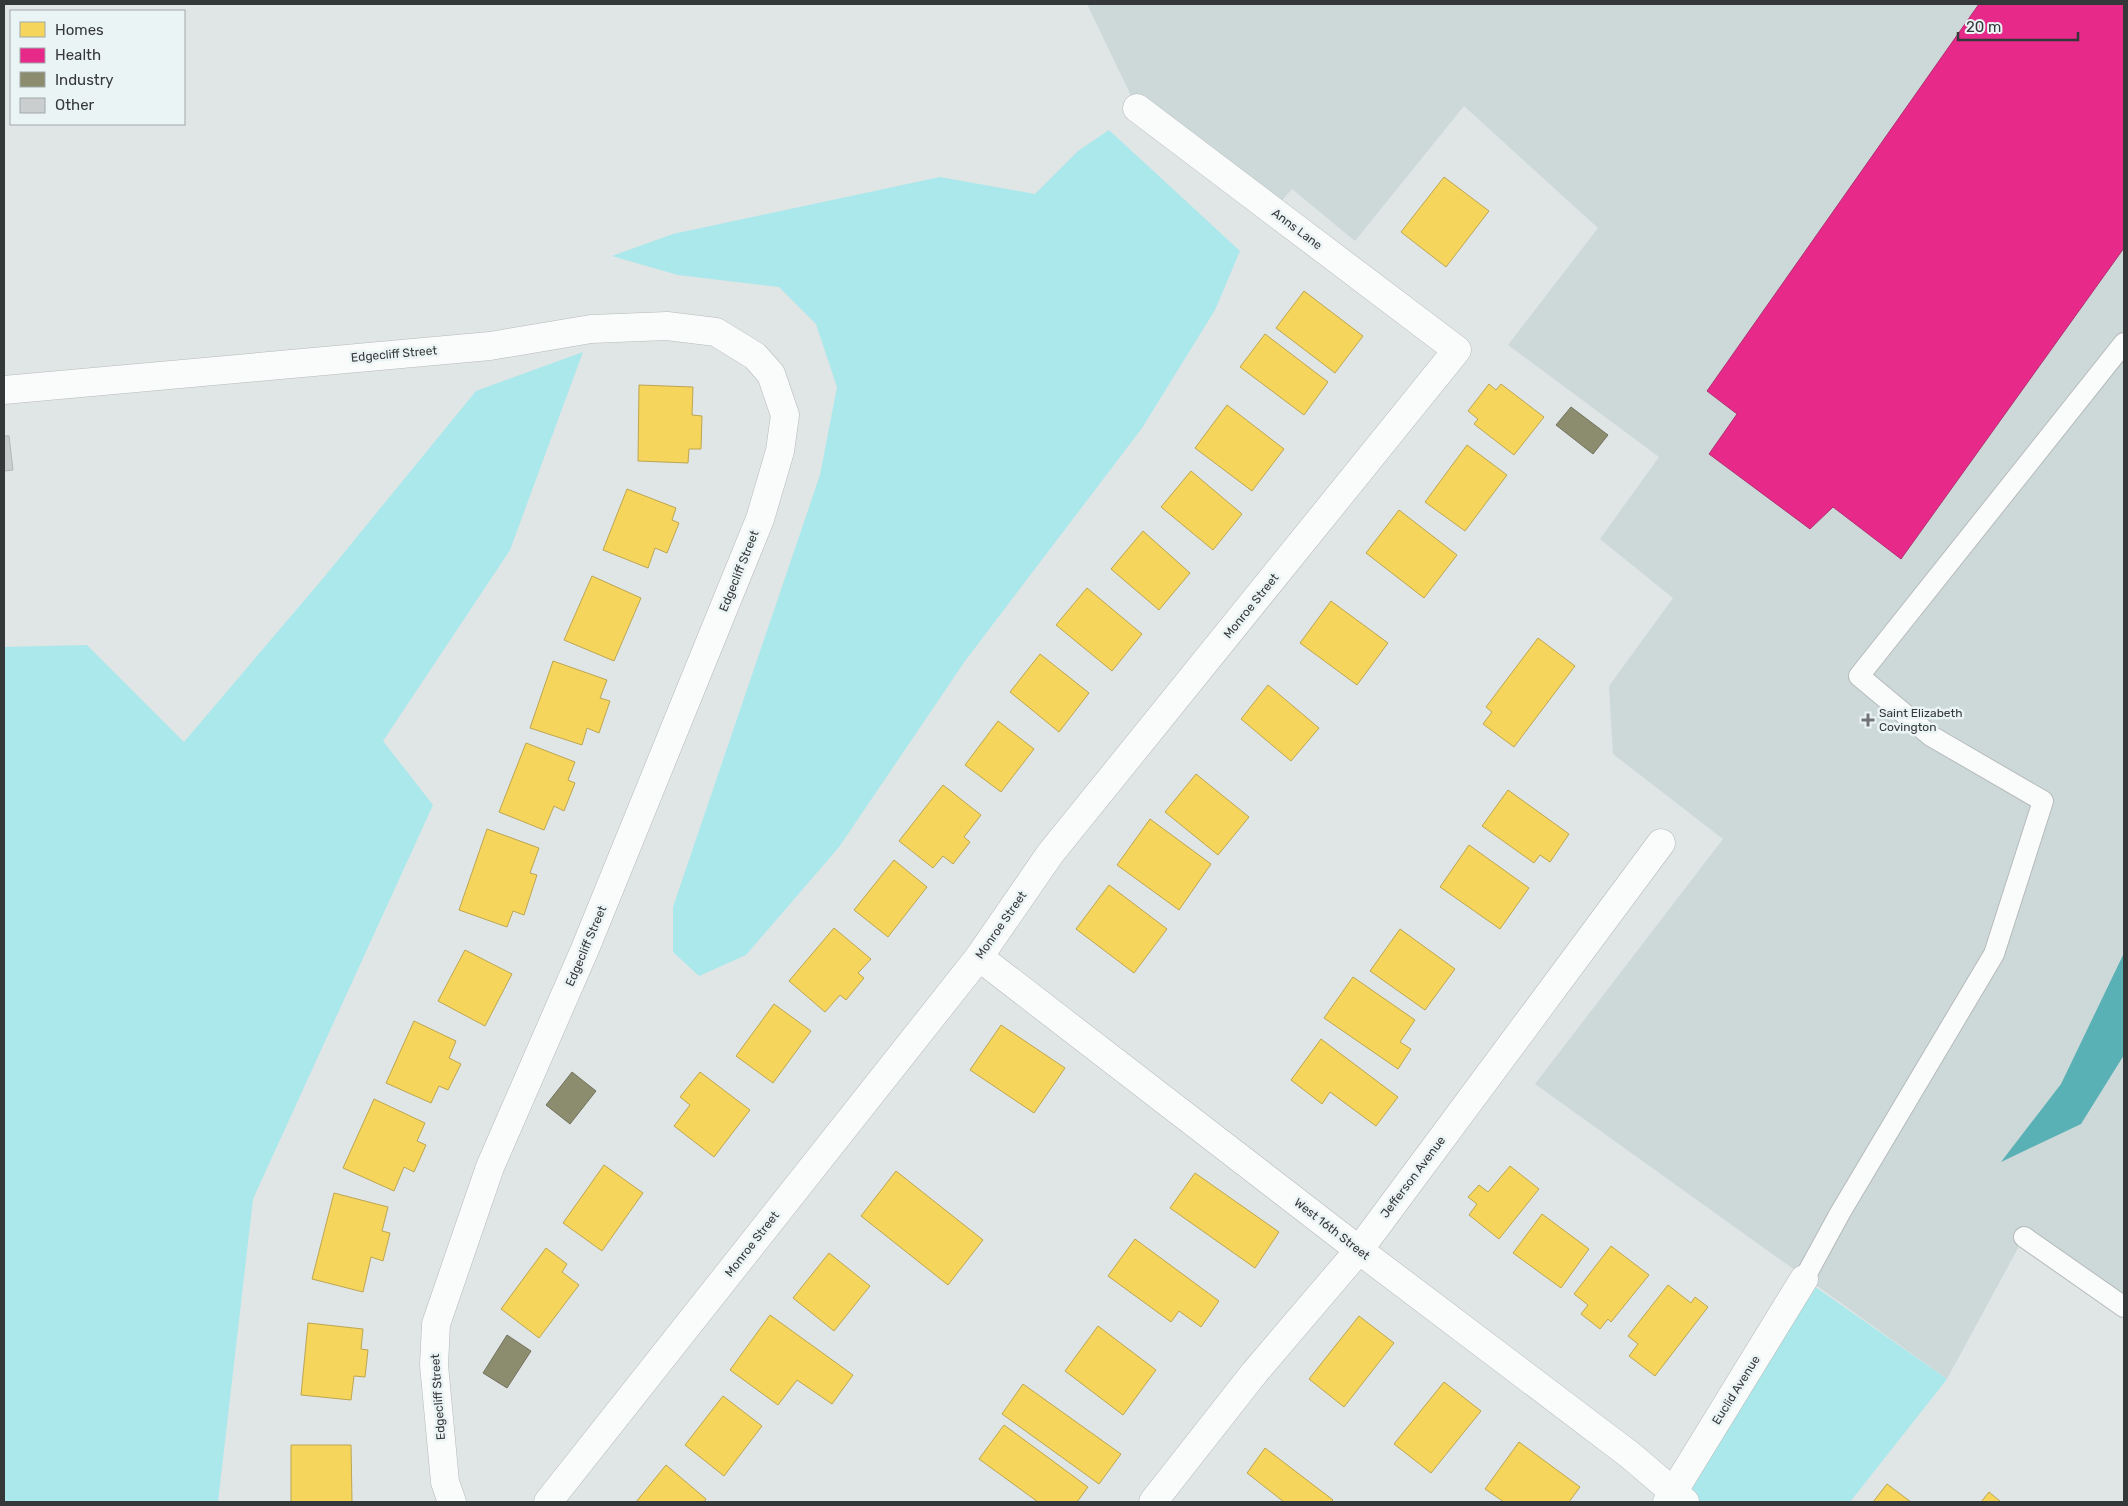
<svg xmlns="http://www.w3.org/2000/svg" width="2128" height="1506" font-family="Rubik,sans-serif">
<rect width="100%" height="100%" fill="#e0e5e5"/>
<polygon fill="#cdd9d9" points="1087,4 2124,4 2124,1307 2024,1237 1947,1379 1535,1084 1723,839 1613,754 1609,686 1673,598 1600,539 1659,457 1508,345 1598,228 1464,106 1355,241 1292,189 1273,211 1137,108"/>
<g fill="#aae8ec">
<polygon points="1109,130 1240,251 1215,310 1142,428 965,661 839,847 746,955 699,976 673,952 673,907 820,475 837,387 816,324 779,287 678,275 612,256 673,234 940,177 1035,194 1078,151"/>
<polygon points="583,352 510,550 383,741 433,805 253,1199 218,1502 4,1502 4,647 87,645 184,742 325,576 476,391"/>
<polygon points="1804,1279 1947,1379 1850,1502 1685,1502 1673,1493"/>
</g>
<polygon fill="#59b0b5" points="2124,953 2124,1055 2081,1124 2001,1162 2061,1084"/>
<g fill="#f6d55c" stroke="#bca652">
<polygon points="1444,177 1489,211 1446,267 1401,232"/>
<polygon points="1304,291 1363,336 1335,373 1276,328"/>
<polygon points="1265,334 1328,382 1304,415 1240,367"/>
<polygon points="1489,384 1496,390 1501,384 1544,417 1514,455 1474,424 1478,419 1468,411"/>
<polygon points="639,385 693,387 692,415 702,416 701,449 689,449 688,463 638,461"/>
<polygon points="1227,405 1284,449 1252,491 1195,448"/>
<polygon points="1467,445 1507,475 1465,531 1425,502"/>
<polygon points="1191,471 1242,514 1213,550 1161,507"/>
<polygon points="627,489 676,508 672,520 679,523 667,553 655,548 648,568 603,550"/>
<polygon points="1399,510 1457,555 1424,598 1366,553"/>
<polygon points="1143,531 1190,573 1159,610 1111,569"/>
<polygon points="592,576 641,598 614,661 564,640"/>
<polygon points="1087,588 1142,634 1112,671 1056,625"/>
<polygon points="1331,601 1388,643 1357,685 1300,643"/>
<polygon points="1538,638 1575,666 1514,747 1483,724 1492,712 1486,707"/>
<polygon points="1040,654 1089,693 1059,732 1010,692"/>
<polygon points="553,661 607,680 600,698 610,701 599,733 587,728 582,745 530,728"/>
<polygon points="1268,685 1319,728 1291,761 1241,719"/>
<polygon points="998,721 1034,749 1001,792 965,765"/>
<polygon points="526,743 575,762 568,780 575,783 564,811 554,806 544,830 499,812"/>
<polygon points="1196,774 1249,817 1218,855 1165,812"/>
<polygon points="943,785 981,815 964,837 970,842 953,864 943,856 933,868 899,841"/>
<polygon points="1508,790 1569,834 1550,862 1540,855 1534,863 1482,826"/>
<polygon points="1150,819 1211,864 1179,910 1117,865"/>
<polygon points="487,829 539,848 530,873 537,875 524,915 513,911 507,927 459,910"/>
<polygon points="1469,845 1529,888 1500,929 1440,887"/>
<polygon points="894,860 927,887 888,937 854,910"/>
<polygon points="1109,885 1167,929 1134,973 1076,929"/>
<polygon points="834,928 871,959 858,973 864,978 846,1000 840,995 825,1012 789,981"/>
<polygon points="1400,929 1455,969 1425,1010 1370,971"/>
<polygon points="465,950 512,974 485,1026 438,1001"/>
<polygon points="1353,977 1415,1020 1400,1042 1411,1049 1398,1069 1324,1018"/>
<polygon points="774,1004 811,1031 773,1083 736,1056"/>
<polygon points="414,1021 456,1041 449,1058 461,1064 448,1090 439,1086 431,1103 386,1083"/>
<polygon points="1001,1025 1065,1068 1034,1113 970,1070"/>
<polygon points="1321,1039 1398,1097 1376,1126 1330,1092 1322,1104 1291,1080"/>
<polygon points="700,1072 750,1110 714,1157 674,1126 690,1105 680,1097"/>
<polygon points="374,1099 425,1123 417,1141 426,1145 414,1172 404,1167 394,1191 343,1168"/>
<polygon points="604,1165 643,1193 602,1251 563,1223"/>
<polygon points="1510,1166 1539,1189 1499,1239 1469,1215 1477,1204 1468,1197 1479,1185 1488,1192"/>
<polygon points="896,1171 983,1240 948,1285 861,1216"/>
<polygon points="1195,1173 1279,1232 1255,1268 1170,1208"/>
<polygon points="334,1193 388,1207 382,1231 390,1233 383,1261 371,1257 363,1292 312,1279"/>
<polygon points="1542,1214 1589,1249 1561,1288 1513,1253"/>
<polygon points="1135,1239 1219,1301 1201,1327 1179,1311 1171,1322 1108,1276"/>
<polygon points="1611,1246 1649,1275 1611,1322 1608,1319 1600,1329 1581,1314 1588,1305 1574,1294"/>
<polygon points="546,1248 567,1264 562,1272 579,1285 539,1338 501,1309"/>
<polygon points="829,1253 870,1286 834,1331 793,1298"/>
<polygon points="1668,1285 1691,1303 1695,1297 1708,1307 1655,1376 1629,1356 1638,1344 1628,1336"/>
<polygon points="770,1315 853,1375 832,1404 797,1380 778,1405 730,1370"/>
<polygon points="1359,1316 1394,1343 1344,1407 1309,1379"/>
<polygon points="308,1323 363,1329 361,1349 368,1350 365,1377 354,1376 351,1400 301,1395"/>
<polygon points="1098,1326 1156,1370 1123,1415 1065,1371"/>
<polygon points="1444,1382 1481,1411 1431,1473 1394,1444"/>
<polygon points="1023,1384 1121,1454 1099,1484 1002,1414"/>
<polygon points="723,1396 762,1426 724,1476 685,1445"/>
<polygon points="1004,1425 1088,1487 1077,1502 1038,1502 979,1459"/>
<polygon points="1519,1442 1580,1487 1569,1502 1504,1502 1485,1489"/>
<polygon points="291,1445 351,1445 352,1502 291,1502"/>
<polygon points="1265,1448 1333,1500 1331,1502 1284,1502 1247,1473"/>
<polygon points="666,1465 706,1499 704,1502 636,1502"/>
<polygon points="1887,1484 1911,1502 1873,1502"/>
<polygon points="1989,1492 2001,1502 1981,1502"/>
</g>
<polygon fill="#e7298a" stroke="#b22e72" points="1979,4 2124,4 2124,248 1901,559 1833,507 1810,529 1709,454 1737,414 1707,391"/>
<g fill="#8c8c6e" stroke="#72735e">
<polygon points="1571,407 1608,435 1593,454 1556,425"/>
<polygon points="572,1072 596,1091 570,1124 546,1105"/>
<polygon points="507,1335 531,1351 507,1388 483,1373"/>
</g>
<polygon fill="#cbcece" stroke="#b3b7b7" points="4,436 9,436 13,470 4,471"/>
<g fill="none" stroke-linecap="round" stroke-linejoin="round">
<g stroke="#b6baba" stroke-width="22">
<g id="lane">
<polyline points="2024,1237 2124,1307"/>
<polyline points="1804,1279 1840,1213 1994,954 2043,801 1931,736 1859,676 2124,343"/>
</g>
</g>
<g stroke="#b6baba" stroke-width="29">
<g id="street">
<polyline points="4,390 490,346 591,329 667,326 716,332 755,356 771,374 785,415 780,451 760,519 585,949 490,1167 436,1324 434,1365 445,1482 452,1502"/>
<polyline points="979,957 1359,1250 1630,1455 1685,1502"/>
<polyline points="548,1502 979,957 1050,854 1457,350 1137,108"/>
<polyline points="1153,1502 1255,1372 1359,1250 1661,843"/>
<polyline points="1667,1502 1804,1279"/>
</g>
</g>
<use href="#lane" stroke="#fafbfb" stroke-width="20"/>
<use href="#street" stroke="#fafbfb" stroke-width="28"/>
</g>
<path fill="#717575" stroke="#ebf4f4" stroke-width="2" d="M1865.5 712.5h5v5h5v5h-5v5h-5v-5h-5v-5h5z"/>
<g text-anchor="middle" stroke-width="5" stroke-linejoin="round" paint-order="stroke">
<g font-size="12" fill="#353839" stroke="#ebf4f4">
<text transform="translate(1297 229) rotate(37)" y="4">Anns Lane</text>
<text transform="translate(394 354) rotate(-5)" y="4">Edgecliff Street</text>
<text transform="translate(739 571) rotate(-68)" y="4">Edgecliff Street</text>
<text transform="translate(1251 606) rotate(-51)" y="4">Monroe Street</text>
<text transform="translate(1001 925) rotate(-55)" y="4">Monroe Street</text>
<text transform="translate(586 946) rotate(-67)" y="4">Edgecliff Street</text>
<text transform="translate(1413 1177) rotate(-53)" y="4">Jefferson Avenue</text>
<text transform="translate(1332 1229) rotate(38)" y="4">West 16th Street</text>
<text transform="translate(752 1244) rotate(-52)" y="4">Monroe Street</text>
<text transform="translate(1736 1390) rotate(-58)" y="4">Euclid Avenue</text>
<text transform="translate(438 1397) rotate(-94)" y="4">Edgecliff Street</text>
</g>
<g font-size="12" fill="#353839" stroke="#ebf4f4" text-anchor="start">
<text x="1879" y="717">Saint Elizabeth<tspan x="1879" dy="14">Covington</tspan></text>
</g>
</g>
<rect width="2128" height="1506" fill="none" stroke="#353839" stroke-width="10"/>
<rect x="10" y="10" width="175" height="115" fill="#ebf4f4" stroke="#a2a9a9"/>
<rect x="20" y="22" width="25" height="15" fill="#f6d55c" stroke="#a2a9a9"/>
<text x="55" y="35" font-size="15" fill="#353839">Homes</text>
<rect x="20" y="48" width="25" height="15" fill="#e7298a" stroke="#a2a9a9"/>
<text x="55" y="60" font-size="15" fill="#353839">Health</text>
<rect x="20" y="72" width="25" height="15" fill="#8c8c6e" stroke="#a2a9a9"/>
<text x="55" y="85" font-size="15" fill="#353839">Industry</text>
<rect x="20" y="98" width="25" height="15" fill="#cbcece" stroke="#a2a9a9"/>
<text x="55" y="110" font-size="15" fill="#353839">Other</text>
<path d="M1958 32v8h120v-8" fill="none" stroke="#353839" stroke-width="2.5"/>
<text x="1966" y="32" font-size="15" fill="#353839" stroke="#ebf4f4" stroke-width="4" paint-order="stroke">20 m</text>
</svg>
